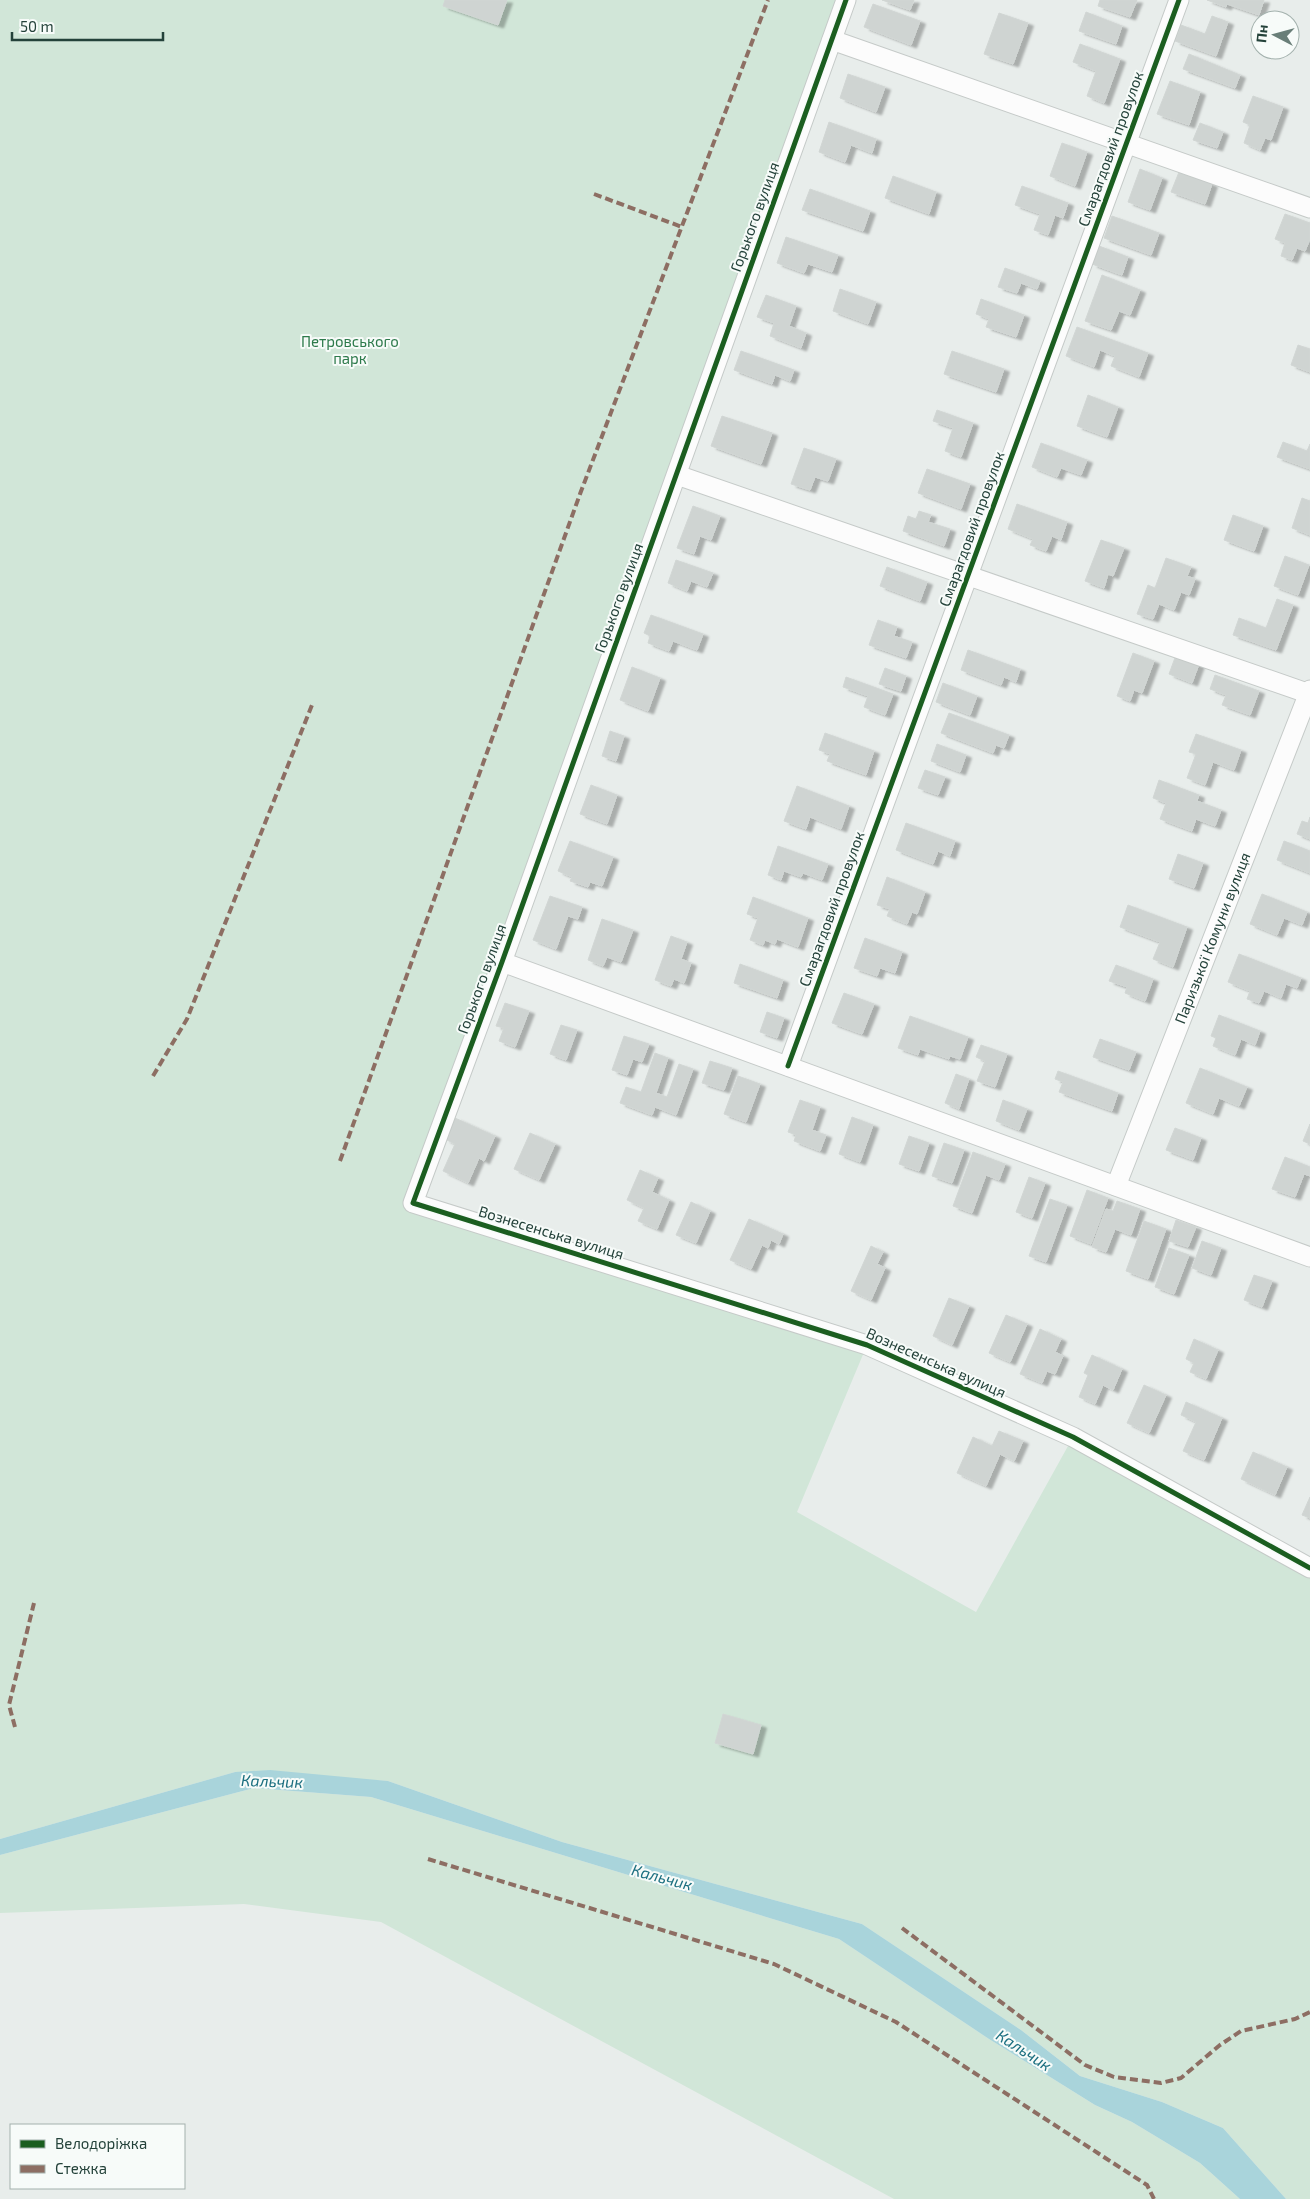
<svg xmlns="http://www.w3.org/2000/svg" width="1310" height="2199" font-family="'Exo 2',sans-serif">
<defs>
<filter id="shadow"><feDropShadow dx="5.5" dy="3" stdDeviation="1" flood-color="#0004"/></filter>
</defs>
<rect width="100%" height="100%" fill="#e8edeb"/>
<g fill="#d1e6d8">
<polygon points="0,0 846,0 413,1203 867,1345 797,1512 976,1612 1073,1437 1310,1568 1310,2199 1286,2199 1223,2128 1162,2102 1080,2076 1021,2030 862,1924 562,1842 388,1781 235,1772 0,1839"/>
<polygon points="254,1788 371,1797 839,1939 989,2039 1095,2105 1132,2122 1200,2163 1240,2199 894,2199 381,1922 244,1904 0,1913 0,1855"/>
</g>
<polygon fill="#a9d4db" points="270,1770 388,1781 562,1842 862,1924 1021,2030 1080,2076 1162,2102 1223,2128 1286,2199 1240,2199 1200,2163 1132,2122 1095,2105 989,2039 839,1939 371,1797 254,1788 0,1855 0,1839 235,1772"/>
<g fill="#cfd4d2" stroke="#d1d6d4" filter="url(#shadow)">
<polygon points="445,0 507,0 498,25 443,6"/>
<polygon points="882,0 914,0 910,10"/>
<polygon points="1100,0 1137,0 1130,17 1098,6"/>
<polygon points="1207,0 1264,0 1259,15 1227,4 1226,7"/>
<polygon points="873,4 920,21 911,45 864,27"/>
<polygon points="1086,12 1122,26 1116,44 1079,31"/>
<polygon points="999,13 1028,23 1013,64 984,54"/>
<polygon points="1212,16 1228,22 1216,56 1175,41 1181,25 1205,34"/>
<polygon points="1080,44 1120,59 1104,103 1087,96 1096,71 1073,62"/>
<polygon points="1189,54 1240,75 1235,88 1183,69"/>
<polygon points="848,74 885,87 876,112 840,98"/>
<polygon points="1170,81 1200,92 1189,125 1157,114"/>
<polygon points="1253,96 1283,107 1271,140 1265,138 1260,150 1244,143 1250,125 1243,122"/>
<polygon points="829,122 876,139 872,153 851,145 845,162 819,152"/>
<polygon points="1200,123 1223,132 1217,148 1193,140"/>
<polygon points="1062,143 1087,152 1075,186 1050,176"/>
<polygon points="1140,169 1162,178 1150,210 1128,202"/>
<polygon points="1179,172 1212,184 1205,204 1171,192"/>
<polygon points="893,176 936,192 929,214 885,198"/>
<polygon points="1022,186 1068,203 1063,218 1055,215 1048,235 1034,230 1040,214 1015,205"/>
<polygon points="810,189 870,211 863,231 802,210"/>
<polygon points="1285,214 1310,223 1310,239 1305,251 1297,248 1292,260 1281,256 1285,243 1275,239"/>
<polygon points="1112,216 1159,233 1151,255 1104,238"/>
<polygon points="786,237 838,255 832,272 808,264 804,273 777,263"/>
<polygon points="1099,246 1128,257 1122,275 1092,264"/>
<polygon points="1005,268 1040,281 1037,289 1021,283 1017,293 998,287"/>
<polygon points="1102,275 1140,290 1130,315 1119,311 1111,330 1085,321"/>
<polygon points="840,289 876,302 868,324 833,311"/>
<polygon points="766,295 796,306 789,326 806,333 801,348 770,336 774,323 757,317"/>
<polygon points="981,299 1024,315 1016,337 986,327 989,319 976,314"/>
<polygon points="1077,327 1148,353 1139,377 1111,366 1115,356 1100,350 1094,367 1066,356"/>
<polygon points="1298,345 1310,349 1310,372 1291,365"/>
<polygon points="741,351 794,370 790,381 775,375 772,384 734,370"/>
<polygon points="952,351 1004,369 996,392 944,374"/>
<polygon points="1088,395 1118,407 1107,437 1077,426"/>
<polygon points="937,410 973,423 961,457 945,451 953,428 933,421"/>
<polygon points="722,416 772,433 761,464 711,446"/>
<polygon points="1283,442 1307,451 1310,444 1310,469 1277,457"/>
<polygon points="1041,443 1087,460 1081,475 1061,468 1057,477 1032,467"/>
<polygon points="804,448 836,459 828,481 815,477 810,490 791,484"/>
<polygon points="927,469 970,484 961,509 918,493"/>
<polygon points="1302,498 1310,501 1310,535 1292,528"/>
<polygon points="1017,504 1067,522 1061,540 1052,536 1046,551 1030,545 1033,539 1008,529"/>
<polygon points="693,506 720,516 711,540 700,536 694,554 677,548"/>
<polygon points="919,511 931,515 928,522 950,529 944,546 903,531 908,516 916,519"/>
<polygon points="1233,515 1263,526 1254,551 1224,540"/>
<polygon points="1101,540 1124,548 1113,576 1108,574 1104,588 1085,581"/>
<polygon points="1285,556 1309,565 1298,595 1274,586"/>
<polygon points="1166,558 1191,567 1187,576 1195,579 1189,595 1181,592 1174,610 1159,604 1153,619 1137,614 1148,585 1155,588"/>
<polygon points="676,560 713,573 707,587 691,581 687,591 668,583"/>
<polygon points="887,567 927,582 920,601 880,586"/>
<polygon points="1277,599 1293,605 1276,650 1233,635 1239,618 1266,628"/>
<polygon points="651,615 703,634 697,650 673,641 669,651 648,643 650,636 644,633"/>
<polygon points="878,620 897,627 894,636 912,642 906,658 869,645"/>
<polygon points="968,650 1020,669 1016,682 1004,677 1001,685 961,670"/>
<polygon points="1133,653 1154,661 1142,693 1134,690 1130,701 1117,696"/>
<polygon points="1176,655 1199,664 1192,683 1169,674"/>
<polygon points="632,667 660,678 648,711 620,700"/>
<polygon points="885,668 906,676 901,691 879,684"/>
<polygon points="1215,675 1259,691 1250,715 1222,705 1226,695 1210,689"/>
<polygon points="846,677 893,694 885,715 864,707 868,696 843,687"/>
<polygon points="943,683 977,696 970,715 936,702"/>
<polygon points="949,713 1009,735 1004,748 996,745 993,753 941,733"/>
<polygon points="610,731 624,736 616,761 602,756"/>
<polygon points="825,733 874,751 866,775 827,761 830,754 819,750"/>
<polygon points="1196,734 1241,750 1234,770 1213,762 1205,785 1187,778 1196,754 1189,752"/>
<polygon points="937,744 966,755 960,772 931,761"/>
<polygon points="925,770 945,777 938,795 918,788"/>
<polygon points="1159,780 1199,795 1197,801 1221,810 1215,826 1196,819 1192,831 1160,819 1166,803 1153,798"/>
<polygon points="591,785 617,795 607,824 580,814"/>
<polygon points="797,786 849,806 841,829 810,817 806,829 784,821"/>
<polygon points="1310,817 1310,839 1297,834 1302,821 1308,823"/>
<polygon points="906,823 955,841 950,856 938,851 933,864 896,850"/>
<polygon points="570,841 613,857 602,886 590,882 588,887 570,881 572,877 558,871"/>
<polygon points="1284,841 1310,851 1310,873 1277,860"/>
<polygon points="778,846 828,864 822,880 803,873 801,877 784,871 781,880 768,875"/>
<polygon points="1178,854 1203,863 1194,888 1169,879"/>
<polygon points="887,877 925,892 917,914 912,912 907,924 887,916 890,909 877,905"/>
<polygon points="1262,894 1307,912 1302,925 1284,918 1277,935 1250,924"/>
<polygon points="550,896 582,907 578,919 568,916 556,949 533,940"/>
<polygon points="753,897 808,918 798,947 777,939 775,944 765,940 763,945 750,940 758,918 747,914"/>
<polygon points="1128,905 1187,927 1173,967 1153,959 1160,942 1120,927"/>
<polygon points="602,919 633,930 621,962 607,957 603,966 588,960"/>
<polygon points="671,936 687,942 681,959 691,963 684,983 674,979 671,986 655,980"/>
<polygon points="865,938 902,952 895,973 880,968 877,976 854,968"/>
<polygon points="1239,954 1301,978 1297,988 1286,984 1281,998 1264,991 1259,1003 1247,999 1250,991 1228,982"/>
<polygon points="740,964 783,980 777,998 734,983"/>
<polygon points="1116,965 1153,979 1145,1001 1125,993 1127,987 1109,981"/>
<polygon points="844,993 874,1004 862,1034 832,1023"/>
<polygon points="505,1003 529,1011 515,1047 499,1041 504,1028 496,1026"/>
<polygon points="767,1012 784,1018 777,1038 760,1032"/>
<polygon points="1219,1015 1260,1031 1255,1045 1241,1039 1235,1055 1213,1046 1216,1038 1211,1036"/>
<polygon points="910,1016 968,1037 960,1059 950,1056 949,1059 920,1049 918,1055 898,1048"/>
<polygon points="561,1025 577,1030 566,1060 550,1054"/>
<polygon points="624,1036 649,1044 642,1062 633,1059 627,1075 612,1070"/>
<polygon points="1100,1039 1136,1052 1129,1070 1093,1057"/>
<polygon points="981,1045 1007,1054 995,1087 977,1081 985,1061 976,1057"/>
<polygon points="655,1053 668,1058 656,1093 667,1097 679,1064 693,1069 676,1115 655,1107 652,1115 620,1103 626,1087 641,1092"/>
<polygon points="710,1061 732,1068 724,1090 702,1083"/>
<polygon points="1200,1068 1247,1087 1239,1106 1219,1098 1213,1114 1186,1103"/>
<polygon points="1058,1071 1118,1093 1112,1111 1059,1092 1063,1082 1055,1079"/>
<polygon points="956,1074 969,1079 959,1109 945,1103"/>
<polygon points="738,1076 760,1084 746,1122 724,1114"/>
<polygon points="800,1100 820,1107 812,1130 826,1135 820,1151 794,1141 796,1135 788,1132"/>
<polygon points="1003,1100 1027,1109 1019,1130 996,1121"/>
<polygon points="852,1117 873,1125 860,1162 839,1154"/>
<polygon points="455,1118 495,1136 484,1161 479,1158 468,1183 443,1171 455,1144 445,1139"/>
<polygon points="1310,1124 1310,1144 1303,1141"/>
<polygon points="1175,1128 1201,1138 1193,1160 1166,1150"/>
<polygon points="530,1133 555,1144 539,1180 514,1169"/>
<polygon points="909,1136 929,1143 919,1171 899,1164"/>
<polygon points="944,1143 964,1150 952,1183 932,1176"/>
<polygon points="973,1152 1005,1164 999,1180 986,1175 972,1213 953,1206"/>
<polygon points="1285,1157 1310,1167 1310,1176 1304,1174 1295,1197 1272,1189"/>
<polygon points="640,1170 658,1178 652,1192 669,1200 657,1229 638,1221 644,1208 627,1200"/>
<polygon points="1029,1177 1045,1183 1032,1218 1016,1212"/>
<polygon points="1087,1190 1108,1198 1091,1244 1070,1236"/>
<polygon points="1050,1199 1067,1205 1046,1262 1029,1256"/>
<polygon points="1117,1201 1140,1209 1131,1235 1115,1229 1106,1252 1092,1247 1106,1209 1113,1211"/>
<polygon points="691,1202 710,1211 696,1243 676,1235"/>
<polygon points="749,1219 783,1234 779,1244 771,1240 768,1248 762,1245 751,1269 730,1260"/>
<polygon points="1176,1220 1196,1227 1188,1247 1169,1241"/>
<polygon points="1144,1221 1166,1229 1148,1279 1126,1271"/>
<polygon points="1202,1241 1221,1248 1211,1275 1192,1268"/>
<polygon points="871,1246 883,1252 877,1264 885,1268 871,1300 851,1291"/>
<polygon points="1169,1248 1189,1255 1174,1294 1155,1287"/>
<polygon points="1254,1275 1272,1281 1262,1307 1244,1300"/>
<polygon points="949,1298 969,1306 952,1345 933,1336"/>
<polygon points="1006,1315 1027,1324 1010,1362 989,1353"/>
<polygon points="1040,1329 1061,1339 1055,1352 1063,1356 1055,1374 1047,1371 1042,1383 1020,1374"/>
<polygon points="1194,1339 1218,1350 1206,1379 1190,1372 1194,1363 1186,1359"/>
<polygon points="1092,1355 1122,1369 1113,1390 1103,1385 1095,1404 1079,1397 1088,1375 1084,1373"/>
<polygon points="1144,1385 1166,1395 1149,1433 1127,1423"/>
<polygon points="1186,1402 1222,1418 1204,1460 1183,1451 1196,1422 1181,1415"/>
<polygon points="999,1431 1023,1441 1014,1461 1000,1454 986,1486 957,1473 973,1437 992,1446"/>
<polygon points="1253,1452 1287,1467 1275,1495 1241,1479"/>
<polygon points="1310,1497 1310,1518 1302,1515"/>
<polygon points="723,1714 761,1725 753,1754 715,1743"/>
</g>
<g fill="none" stroke-linecap="round" stroke-linejoin="round">
<g stroke="#c5cac8" stroke-width="21">
<g id="minor">
<polyline points="846,0 502,962 413,1203 867,1345 1073,1437 1310,1568"/>
<polyline points="832,40 1310,208"/>
<polyline points="677,475 1310,694"/>
<polyline points="502,962 1310,1257"/>
<polyline points="788,1066 1179,0"/>
<path id="s1" d="M 1116,1186 L 1310,690"/>
</g>
</g>
<use href="#minor" stroke="#fcfcfc" stroke-width="19"/>
<g stroke="#8d6e63" stroke-width="4" stroke-dasharray="8 4" stroke-linecap="butt">
<polyline points="594,194 682,227"/>
<polyline points="153,1076 187,1019 312,705"/>
<polyline points="340,1161 580,494 768,0"/>
<polyline points="15,1727 9,1705 34,1603"/>
<polyline points="428,1859 774,1964 896,2022 1147,2185 1154,2199"/>
<polyline points="902,1928 1085,2065 1114,2077 1161,2083 1181,2078 1220,2045 1241,2031 1295,2019 1310,2012"/>
</g>
<g stroke="#f7fbf9" stroke-width="8">
<g id="cycleway">
<polyline points="846,0 502,962 413,1203 867,1345 1073,1437 1310,1568"/>
<polyline points="788,1066 1179,0"/>
</g>
</g>
<use href="#cycleway" stroke="#1b5e20" stroke-width="5"/>
</g>
<g text-anchor="middle" stroke-width="4" stroke-linejoin="round" paint-order="stroke">
<g font-size="15" fill="#24423a" stroke="#f7fbf9">
<text transform="translate(1111 149) rotate(-70)" y="5">Смарагдовий провулок</text>
<text transform="translate(755 217) rotate(-70)" y="5">Горького вулиця</text>
<text transform="translate(972 529) rotate(-70)" y="5">Смарагдовий провулок</text>
<text transform="translate(619 598) rotate(-70)" y="5">Горького вулиця</text>
<text transform="translate(832 909) rotate(-70)" y="5">Смарагдовий провулок</text>
<text dy="5" stroke="none"><textPath href="#s1" startOffset="266">Паризької Комуни вулиця</textPath></text>
<text transform="translate(482 979) rotate(-70)" y="5">Горького вулиця</text>
<text transform="translate(551 1233) rotate(17)" y="5">Вознесенська вулиця</text>
<text transform="translate(936 1363) rotate(24)" y="5">Вознесенська вулиця</text>
</g>
<g font-size="15" fill="#2d7a4b" stroke="#f7fbf9">
<text x="350" y="347">Петровського<tspan x="350" dy="17">парк</tspan></text>
</g>
<g font-size="16" font-style="italic" fill="#1c6f80" stroke="#f7fbf9">
<text transform="translate(272 1781) rotate(2)" y="6">Кальчик</text>
<text transform="translate(662 1877) rotate(15)" y="6">Кальчик</text>
<text transform="translate(1024 2050) rotate(33)" y="6">Кальчик</text>
</g>
</g>
<rect x="10" y="2124" width="175" height="65" fill="#f7fbf9" stroke="#a3b1ad"/>
<rect x="20" y="2140" width="25" height="8" fill="#1b5e20" stroke="#a3b1ad"/>
<text x="55" y="2149" font-size="15" fill="#24423a">Велодоріжка</text>
<rect x="20" y="2165" width="25" height="8" fill="#8d6e63" stroke="#a3b1ad"/>
<text x="55" y="2174" font-size="15" fill="#24423a">Стежка</text>
<g transform="translate(1275 35) rotate(276)"><circle r="24" fill="#f7fbf9" stroke="#a3b1ad"/>
<path d="M0-4L9 19L0 12L-9 19Z" fill="#697e78"/>
<text y="-8" font-size="14" font-weight="bold" text-anchor="middle" fill="#24423a">Пн</text>
</g>
<path d="M12 32v8h151v-8" fill="none" stroke="#24423a" stroke-width="2.5"/>
<text x="20" y="32" font-size="15" fill="#24423a" stroke="#f7fbf9" stroke-width="4" paint-order="stroke">50 m</text>
</svg>
